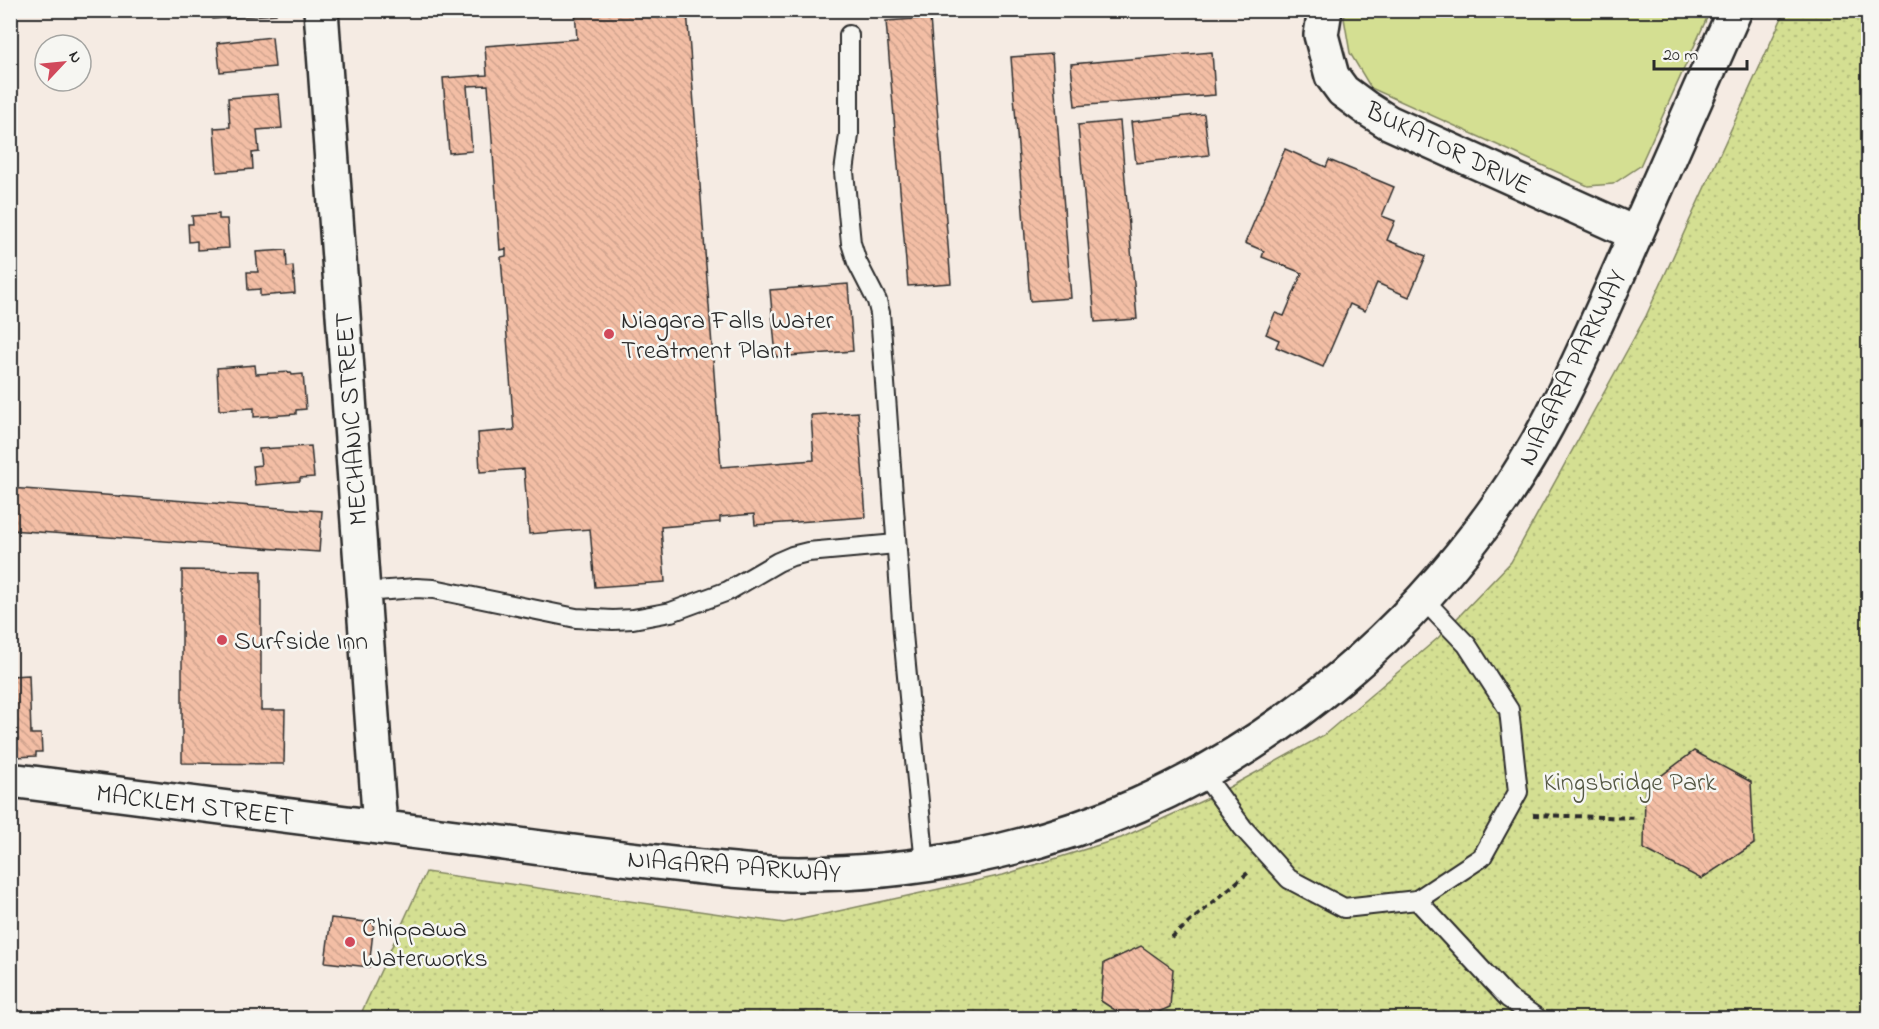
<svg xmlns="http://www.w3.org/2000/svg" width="1879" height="1029" font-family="'Indie Flower',sans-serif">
<defs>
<pattern id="park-dots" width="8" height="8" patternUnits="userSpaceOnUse" patternTransform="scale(1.5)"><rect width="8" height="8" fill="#d4df92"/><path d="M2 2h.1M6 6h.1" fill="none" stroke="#b6c07e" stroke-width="1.8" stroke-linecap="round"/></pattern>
<pattern id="building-back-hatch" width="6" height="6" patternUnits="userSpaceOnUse" patternTransform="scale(1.5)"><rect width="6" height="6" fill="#f3bea5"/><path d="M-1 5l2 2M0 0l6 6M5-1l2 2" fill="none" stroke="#d0a38e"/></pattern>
</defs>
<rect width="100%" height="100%" fill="#f5ebe3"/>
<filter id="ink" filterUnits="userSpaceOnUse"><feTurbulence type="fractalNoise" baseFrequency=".0167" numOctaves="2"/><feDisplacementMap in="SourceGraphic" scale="12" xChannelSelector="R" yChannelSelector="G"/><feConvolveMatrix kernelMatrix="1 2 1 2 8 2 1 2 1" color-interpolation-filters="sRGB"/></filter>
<g filter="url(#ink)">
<polygon fill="#d4df92" stroke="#80855e" stroke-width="1.5" points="1347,10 1710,10 1710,11 1640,166 1613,184 1588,186 1371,88 1350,53 1344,18"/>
<polygon fill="url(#park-dots)" stroke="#80855e" stroke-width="1.5" points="1785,11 1868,11 1868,1018 359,1018 426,872 784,923 1003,875 1121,838 1215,795 1324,735 1438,638 1511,562 1646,316"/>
<g fill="url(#building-back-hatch)" stroke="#2b2b2b" stroke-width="1.5">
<polygon points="212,10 276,10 276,14 213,19"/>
<polygon points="575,10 687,10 721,467 814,460 811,415 858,412 866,517 755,525 754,514 720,517 720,522 661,527 665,582 595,587 590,529 529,534 524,469 480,472 478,433 514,430 501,257 506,256 506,249 500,250 488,85 467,86 472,151 449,153 443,78 487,75 485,46 577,39"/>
<polygon points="930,18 951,283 908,286 886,21"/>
<polygon points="272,37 275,67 220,72 217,43"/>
<polygon points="1212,52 1215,95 1075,106 1071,64"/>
<polygon points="1052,54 1071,298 1030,301 1011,57"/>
<polygon points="279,94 282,128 257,130 259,152 252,153 253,169 217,172 214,128 230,127 228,98"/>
<polygon points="1204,114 1209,155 1136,163 1131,122"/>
<polygon points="1120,121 1137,319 1095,322 1078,125"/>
<polygon points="1285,149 1326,167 1329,160 1394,187 1382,216 1395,221 1387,240 1426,256 1409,297 1377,283 1365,311 1350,304 1323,367 1276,347 1279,340 1266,334 1275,313 1284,316 1302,273 1262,257 1264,251 1245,243"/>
<polygon points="219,214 219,219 227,219 229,248 197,250 197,241 189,242 188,224 193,224 192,216"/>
<polygon points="286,250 287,267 293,266 295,293 260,296 260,289 248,290 247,272 258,272 256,252"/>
<polygon points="848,284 853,351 776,357 770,290"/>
<polygon points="255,365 256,374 291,372 292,375 303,374 306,409 296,410 296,414 254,417 254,408 219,410 217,368"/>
<polygon points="311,446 314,477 300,478 300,481 255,485 253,466 261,465 259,449"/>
<polygon points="10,488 322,511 319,552 10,530"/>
<polygon points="182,570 261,571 261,710 285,710 284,764 182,763"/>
<polygon points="29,675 31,734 41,734 42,752 36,752 36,756 15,757 14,737 10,737 10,676"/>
<polygon points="1694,751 1751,782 1754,844 1701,879 1644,849 1645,788"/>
<polygon points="331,918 374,923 369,967 325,962"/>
<polygon points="1141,946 1173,969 1170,1007 1145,1018 1127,1018 1101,1001 1104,963"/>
</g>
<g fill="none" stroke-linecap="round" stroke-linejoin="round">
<g stroke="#2b2b2b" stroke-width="22">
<g id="lane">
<polyline points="849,35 849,135 844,172 851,243 857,262 877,301 880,313 903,634 925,865"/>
<polyline points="363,592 416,588 434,589 576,618 613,620 633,619 671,612 728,591 778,562 792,556 808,552 896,544"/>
<polyline points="1202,772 1243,828 1289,879 1344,908 1417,900 1482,857 1518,792 1509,710 1467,645 1423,599"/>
<polyline points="1417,900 1508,998 1537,1018"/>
</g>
</g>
<g stroke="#2b2b2b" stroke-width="38">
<g id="street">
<polyline points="321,10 380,827"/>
<polyline points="1325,10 1321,35 1332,76 1343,91 1366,108 1388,122 1636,234"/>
</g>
</g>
<g stroke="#2b2b2b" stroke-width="38">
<path id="secondary" d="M 10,780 C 162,799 313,819 464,838 C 543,848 622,859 702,867 C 734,870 767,874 799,874 C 914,874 1033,851 1138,805 C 1283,741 1411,631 1501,501 C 1553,426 1588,342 1625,259 C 1661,176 1698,93 1735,10"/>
</g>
<g stroke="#2b2b2b" stroke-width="4" stroke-dasharray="6 4.5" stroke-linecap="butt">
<polyline points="1533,815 1638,818"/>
<polyline points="1171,938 1250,871"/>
</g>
<use href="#lane" stroke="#f6f6f2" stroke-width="18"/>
<use href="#street" stroke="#f6f6f2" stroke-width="33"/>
<use href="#secondary" stroke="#f6f6f2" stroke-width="33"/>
</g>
</g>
<g fill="#d1495b" stroke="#f6f6f2" stroke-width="2">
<circle cx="609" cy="334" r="6"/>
<circle cx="222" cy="640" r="6"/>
<circle cx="350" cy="942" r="6"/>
</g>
<g text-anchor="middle" stroke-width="5" stroke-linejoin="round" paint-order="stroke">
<g font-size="26" fill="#2b2b2b" stroke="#f6f6f2">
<text transform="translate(1449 147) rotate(26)" y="9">BUKATOR DRIVE</text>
<text transform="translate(1571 367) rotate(-64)" y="9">NIAGARA PARKWAY</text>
<text transform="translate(350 419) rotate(-94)" y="9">MECHANIC STREET</text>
<text transform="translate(195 804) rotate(7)" y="9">MACKLEM STREET</text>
<text transform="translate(734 865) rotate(4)" y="9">NIAGARA PARKWAY</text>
</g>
<g font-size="26" fill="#2b2b2b" stroke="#f6f6f2" text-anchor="start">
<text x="621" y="328">Niagara Falls Water<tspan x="621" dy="30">Treatment Plant</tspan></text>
<text x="234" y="649">Surfside Inn</text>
<text x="362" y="936">Chippawa<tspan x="362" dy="30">Waterworks</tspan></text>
</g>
<g font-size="26" fill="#555845" stroke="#f6f6f2">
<text x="1630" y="790">Kingsbridge Park</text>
</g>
</g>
<rect width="1879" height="1029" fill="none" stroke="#f6f6f2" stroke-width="36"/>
<rect x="18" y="18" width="1843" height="993" fill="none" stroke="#2b2b2b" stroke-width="2" filter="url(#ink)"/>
<g transform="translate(63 63) rotate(64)"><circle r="28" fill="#f6f6f2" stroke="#a5a5a2" stroke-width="1.5"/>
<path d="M0-4.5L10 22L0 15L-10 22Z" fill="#d1495b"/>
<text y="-9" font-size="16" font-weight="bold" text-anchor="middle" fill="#2b2b2b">N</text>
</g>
<path d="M1654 60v9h93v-9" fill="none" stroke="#2b2b2b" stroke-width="3"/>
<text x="1663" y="60" font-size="18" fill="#2b2b2b" stroke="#f6f6f2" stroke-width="4.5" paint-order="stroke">20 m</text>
</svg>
